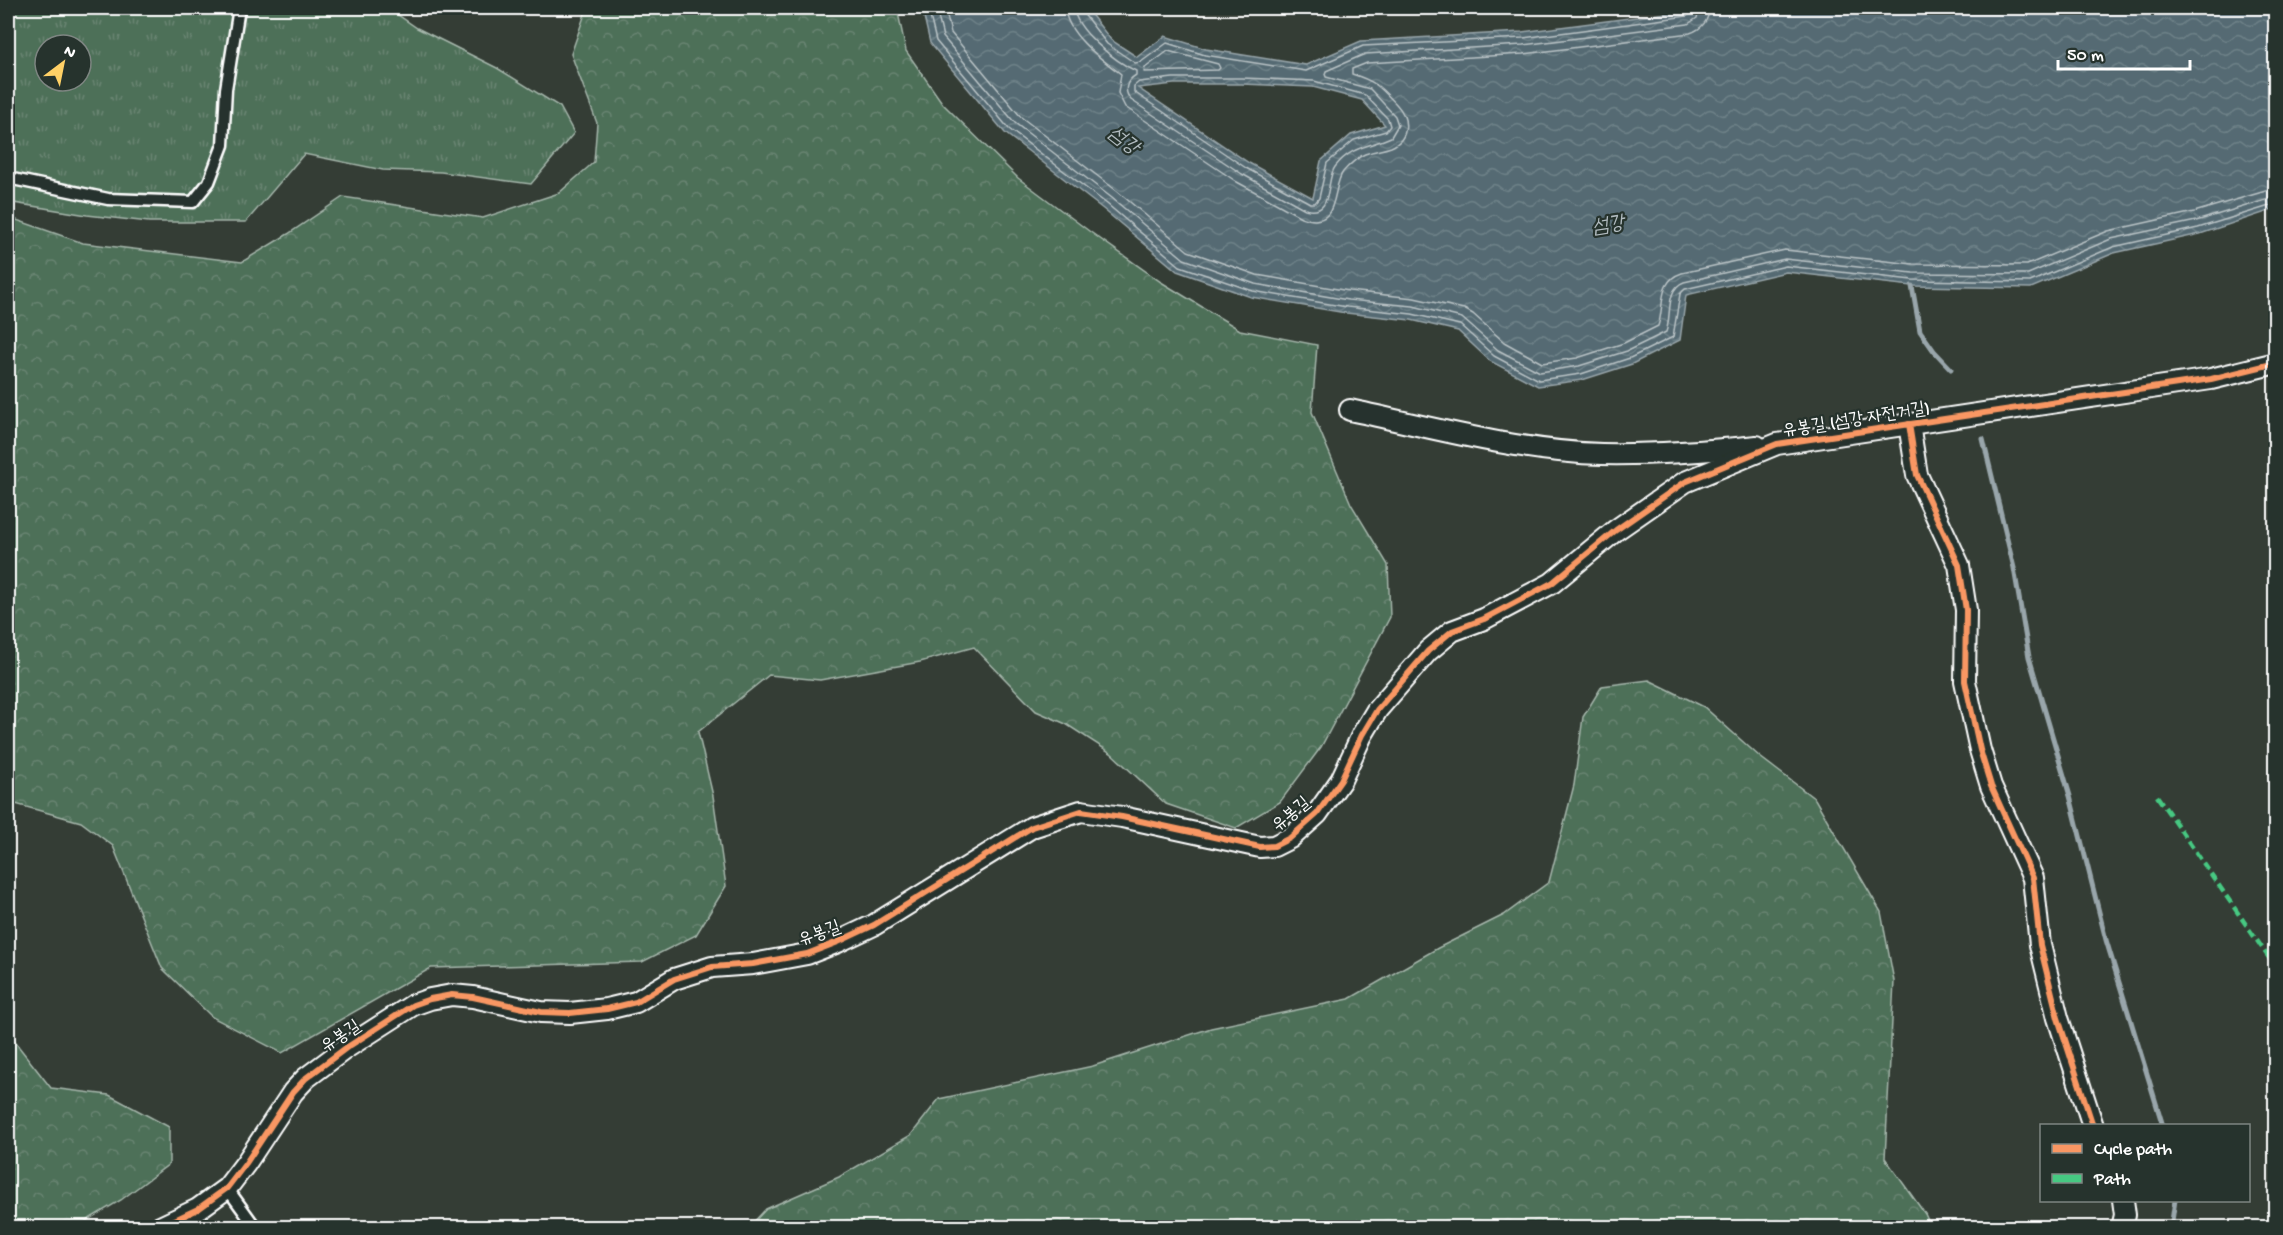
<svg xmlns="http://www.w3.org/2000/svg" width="2283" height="1235" font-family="'Gochi Hand','Poor Story',sans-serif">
<defs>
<pattern id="grass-tufts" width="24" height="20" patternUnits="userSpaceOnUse" patternTransform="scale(1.5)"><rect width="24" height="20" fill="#4e6f59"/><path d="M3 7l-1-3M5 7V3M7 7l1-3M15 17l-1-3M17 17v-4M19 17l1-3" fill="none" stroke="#698572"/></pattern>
<pattern id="forest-crowns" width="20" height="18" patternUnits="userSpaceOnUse" patternTransform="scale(1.5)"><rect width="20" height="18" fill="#4e6f59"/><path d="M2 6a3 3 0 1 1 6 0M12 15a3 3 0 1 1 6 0" fill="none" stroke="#698572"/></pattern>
<pattern id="water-waves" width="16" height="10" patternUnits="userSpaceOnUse" patternTransform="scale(1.5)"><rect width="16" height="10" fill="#556b73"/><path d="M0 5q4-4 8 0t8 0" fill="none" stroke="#6e8188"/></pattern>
</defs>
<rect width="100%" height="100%" fill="#343d35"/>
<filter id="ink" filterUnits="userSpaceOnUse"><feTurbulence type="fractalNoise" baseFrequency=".0167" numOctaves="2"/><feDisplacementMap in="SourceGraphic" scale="12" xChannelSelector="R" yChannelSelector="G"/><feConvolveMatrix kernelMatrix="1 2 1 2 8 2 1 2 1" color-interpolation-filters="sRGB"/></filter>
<g filter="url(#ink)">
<path fill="url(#grass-tufts)" stroke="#a6b7ac" stroke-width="1.5" fill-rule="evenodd" d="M 8,8 L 388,8 L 417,28 L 497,68 L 560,107 L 574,133 L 531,184 L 441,172 L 383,170 L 304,154 L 246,222 L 149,222 L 87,215 L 8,202 ZM 45,45 L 81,45 L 81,81 L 45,81 Z"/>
<g fill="url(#forest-crowns)" stroke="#a6b7ac" stroke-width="1.5">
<polygon points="587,8 897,8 906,51 943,104 1018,178 1089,231 1161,282 1240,330 1317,345 1312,412 1351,504 1388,565 1390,617 1321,747 1280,802 1236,828 1166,804 1111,753 1066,724 1036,711 974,647 920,662 820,680 769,675 698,732 713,796 726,886 696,935 642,962 431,968 282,1053 212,1017 162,968 113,846 81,822 8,802 8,217 83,243 242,262 288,234 343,197 483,218 559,193 594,162 597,123 571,54"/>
<polygon points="1649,680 1704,707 1760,757 1815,799 1881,912 1894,981 1885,1158 1925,1214 1931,1227 749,1227 766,1209 839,1177 911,1135 939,1099 1093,1066 1211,1028 1349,999 1438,948 1504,915 1549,882 1574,785 1583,717 1602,686"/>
<polygon points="8,1033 51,1088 109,1095 169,1127 169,1164 121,1200 76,1227 8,1227"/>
</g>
<path fill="url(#water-waves)" stroke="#99a6ab" stroke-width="1.5" fill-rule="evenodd" d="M 922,8 L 1086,8 L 1111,40 L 1137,57 L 1165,36 L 1206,49 L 1306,65 L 1361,41 L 1522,32 L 1706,8 L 2275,8 L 2275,209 L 2200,234 L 2114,253 L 2031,288 L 1912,286 L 1786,272 L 1686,295 L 1680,340 L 1632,364 L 1582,380 L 1538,386 L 1490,361 L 1458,331 L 1411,320 L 1346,313 L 1251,297 L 1177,271 L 1103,209 L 1005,133 L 930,43 ZM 1174,84 L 1242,84 L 1313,87 L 1362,100 L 1385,125 L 1351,135 L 1321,161 L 1313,198 L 1249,163 L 1138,88 Z"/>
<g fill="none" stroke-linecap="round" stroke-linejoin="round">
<g stroke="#bbc4c7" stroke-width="1.5">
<polyline points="928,8 936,41 1009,129 1107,204 1180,266 1253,291 1347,307 1412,314 1460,325 1494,356 1539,380 1581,374 1630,358 1673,337 1680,294 1685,289 1786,266 1912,280 2030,282 2113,247 2198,228 2276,204"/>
<path d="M 936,8 L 943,37 L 1015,123 L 1112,198 L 1184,259 L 1255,284 L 1348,300 L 1413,306 L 1462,318 L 1498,350 L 1540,372 L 1579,366 L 1627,351 L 1666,332 C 1672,316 1665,289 1684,282 L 1785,259 L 1913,273 L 2028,274 L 2111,239 L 2196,221 L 2276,197"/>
<path d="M 945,8 L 951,33 L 1021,117 L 1117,191 L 1188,251 L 1257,275 L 1349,291 L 1414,298 L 1464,309 L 1473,314 L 1504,342 L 1542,363 L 1577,358 L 1624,343 L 1658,326 C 1665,306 1657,281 1682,273 L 1785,250 L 1913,264 L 2027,265 L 2108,231 L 2194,212 L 2276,188"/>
<path d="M 1065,8 C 1066,34 1101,59 1121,74 L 1118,93 L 1125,107 L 1237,182 L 1301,217 C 1341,232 1331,187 1343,172 C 1348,166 1358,157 1365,154 C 1373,151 1383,150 1391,147 C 1410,139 1409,118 1397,105 C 1380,87 1377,82 1352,74 L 1352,69 L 1367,63 L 1524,54 L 1690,33 C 1702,29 1709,20 1709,8"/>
<path d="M 1074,8 C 1075,30 1116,62 1136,71 L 1136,75 C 1126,81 1123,91 1131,100 L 1242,174 L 1305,209 C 1334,218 1325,180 1335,167 C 1352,145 1370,147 1391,137 L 1398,125 L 1395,116 L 1370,89 L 1326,77 L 1325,74 L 1326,71 L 1365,54 L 1523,45 L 1688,24 L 1697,18 L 1700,8"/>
<polyline points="1082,8 1083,13 1107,44 1135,63 1141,62 1167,43 1205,55 1306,71 1363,46 1523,38 1687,16 1691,13 1692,8"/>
<polygon points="1168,51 1218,64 1220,68 1218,70 1144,72 1145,68"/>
<polygon points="1173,78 1242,78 1314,81 1365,95 1388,119 1390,126 1386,131 1354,140 1327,163 1319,198 1315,203 1310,203 1246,168 1134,92 1134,86 1139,82"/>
</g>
<g stroke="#99a6ab" stroke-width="5">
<polyline points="1912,286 1920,331 1934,351 1951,369"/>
<polyline points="1983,439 2014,568 2029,657 2070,796 2106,940 2163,1126"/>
<polyline points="2171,1228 2175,1200"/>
</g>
<g stroke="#fff" stroke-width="15">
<g id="service">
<polyline points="8,178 108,199 193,202 209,182 223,145 226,89 239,8"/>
<polyline points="227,1188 256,1228"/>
</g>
</g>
<g stroke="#fff" stroke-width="24">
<g id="minor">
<path d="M 1350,410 C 1429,427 1521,452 1602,454 C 1654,455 1706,451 1757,446"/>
<polyline points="1909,424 1917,475 1959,565 1966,610 1965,681 1980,750 1991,786 2033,878 2040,945 2058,1018 2093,1126"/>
<polyline points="158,1228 198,1209 227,1188 246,1163 293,1092 306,1078 346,1048 413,1005 430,999 452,995 473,997 541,1012 570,1013 607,1009 636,1002 674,979 712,967 753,964 807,954 838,942 874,925 1032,827 1081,811 1122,817 1260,847 1274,846 1290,838 1317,814 1341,780 1362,735 1377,710 1428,651 1452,631 1484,619 1552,583 1616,530 1685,482 1777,444 2211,379 2276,363"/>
<polyline points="2122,1228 2125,1215 2123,1200"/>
</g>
</g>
<use href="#service" stroke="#26332d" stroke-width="10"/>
<use href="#minor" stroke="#26332d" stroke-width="20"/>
<polyline stroke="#46c982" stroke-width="4.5" stroke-dasharray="9 4.5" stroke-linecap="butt" points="2157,796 2276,968"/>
<g stroke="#26332d" stroke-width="10">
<g id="cycleway">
<polyline points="1909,424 1917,475 1959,565 1966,610 1965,681 1980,750 1991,786 2033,878 2040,945 2058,1018 2093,1126"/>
<polyline points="158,1228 198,1209 227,1188 246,1163 293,1092 306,1078 346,1048 413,1005 430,999 452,995 473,997 541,1012 570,1013 607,1009 636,1002 674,979 712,967 753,964 807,954 838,942 874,925 1032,827 1081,811 1122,817 1260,847 1274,846 1290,838 1317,814 1341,780 1362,735 1377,710 1428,651 1452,631 1484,619 1552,583 1616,530 1685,482 1777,444 2211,379 2276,363"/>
</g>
</g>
<use href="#cycleway" stroke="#f99763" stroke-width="6"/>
</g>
</g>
<g text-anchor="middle" stroke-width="4.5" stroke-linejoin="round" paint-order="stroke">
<g font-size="18" fill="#fff" stroke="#26332d">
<text transform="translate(1856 418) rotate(-9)" y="6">유봉길 (섬강 자전거길)</text>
<text transform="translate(1290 813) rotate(-40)" y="6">유봉길</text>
<text transform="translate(819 932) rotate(-20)" y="6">유봉길</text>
<text transform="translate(340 1035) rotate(-34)" y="6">유봉길</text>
</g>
<g font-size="20" font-style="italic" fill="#b2bcc0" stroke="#26332d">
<text transform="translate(1125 139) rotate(38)" y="7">섬강</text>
<text transform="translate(1608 223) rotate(-9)" y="7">섬강</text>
</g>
</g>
<rect width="2283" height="1235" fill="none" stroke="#26332d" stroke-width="30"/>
<rect x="15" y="15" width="2253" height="1205" fill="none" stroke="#fff" stroke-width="2" filter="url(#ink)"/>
<rect x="2040" y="1124" width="210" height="78" fill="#26332d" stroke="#7d8581" stroke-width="1.5"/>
<rect x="2052" y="1144" width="30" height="9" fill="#f99763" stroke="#7d8581" stroke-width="1.5"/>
<text x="2094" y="1154" font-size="18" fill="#ffffff">Cycle path</text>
<rect x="2052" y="1174" width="30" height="9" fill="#46c982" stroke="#7d8581" stroke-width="1.5"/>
<text x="2094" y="1184" font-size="18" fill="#ffffff">Path</text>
<g transform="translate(63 63) rotate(32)"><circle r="28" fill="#26332d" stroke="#7d8581" stroke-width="1.5"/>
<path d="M0-4.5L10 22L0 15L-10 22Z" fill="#ffd166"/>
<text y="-9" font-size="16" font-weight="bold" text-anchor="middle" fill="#ffffff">N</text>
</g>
<path d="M2058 60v9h132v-9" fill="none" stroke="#ffffff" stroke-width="3"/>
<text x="2067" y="60" font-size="18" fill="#ffffff" stroke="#26332d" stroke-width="4.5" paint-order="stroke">50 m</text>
</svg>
